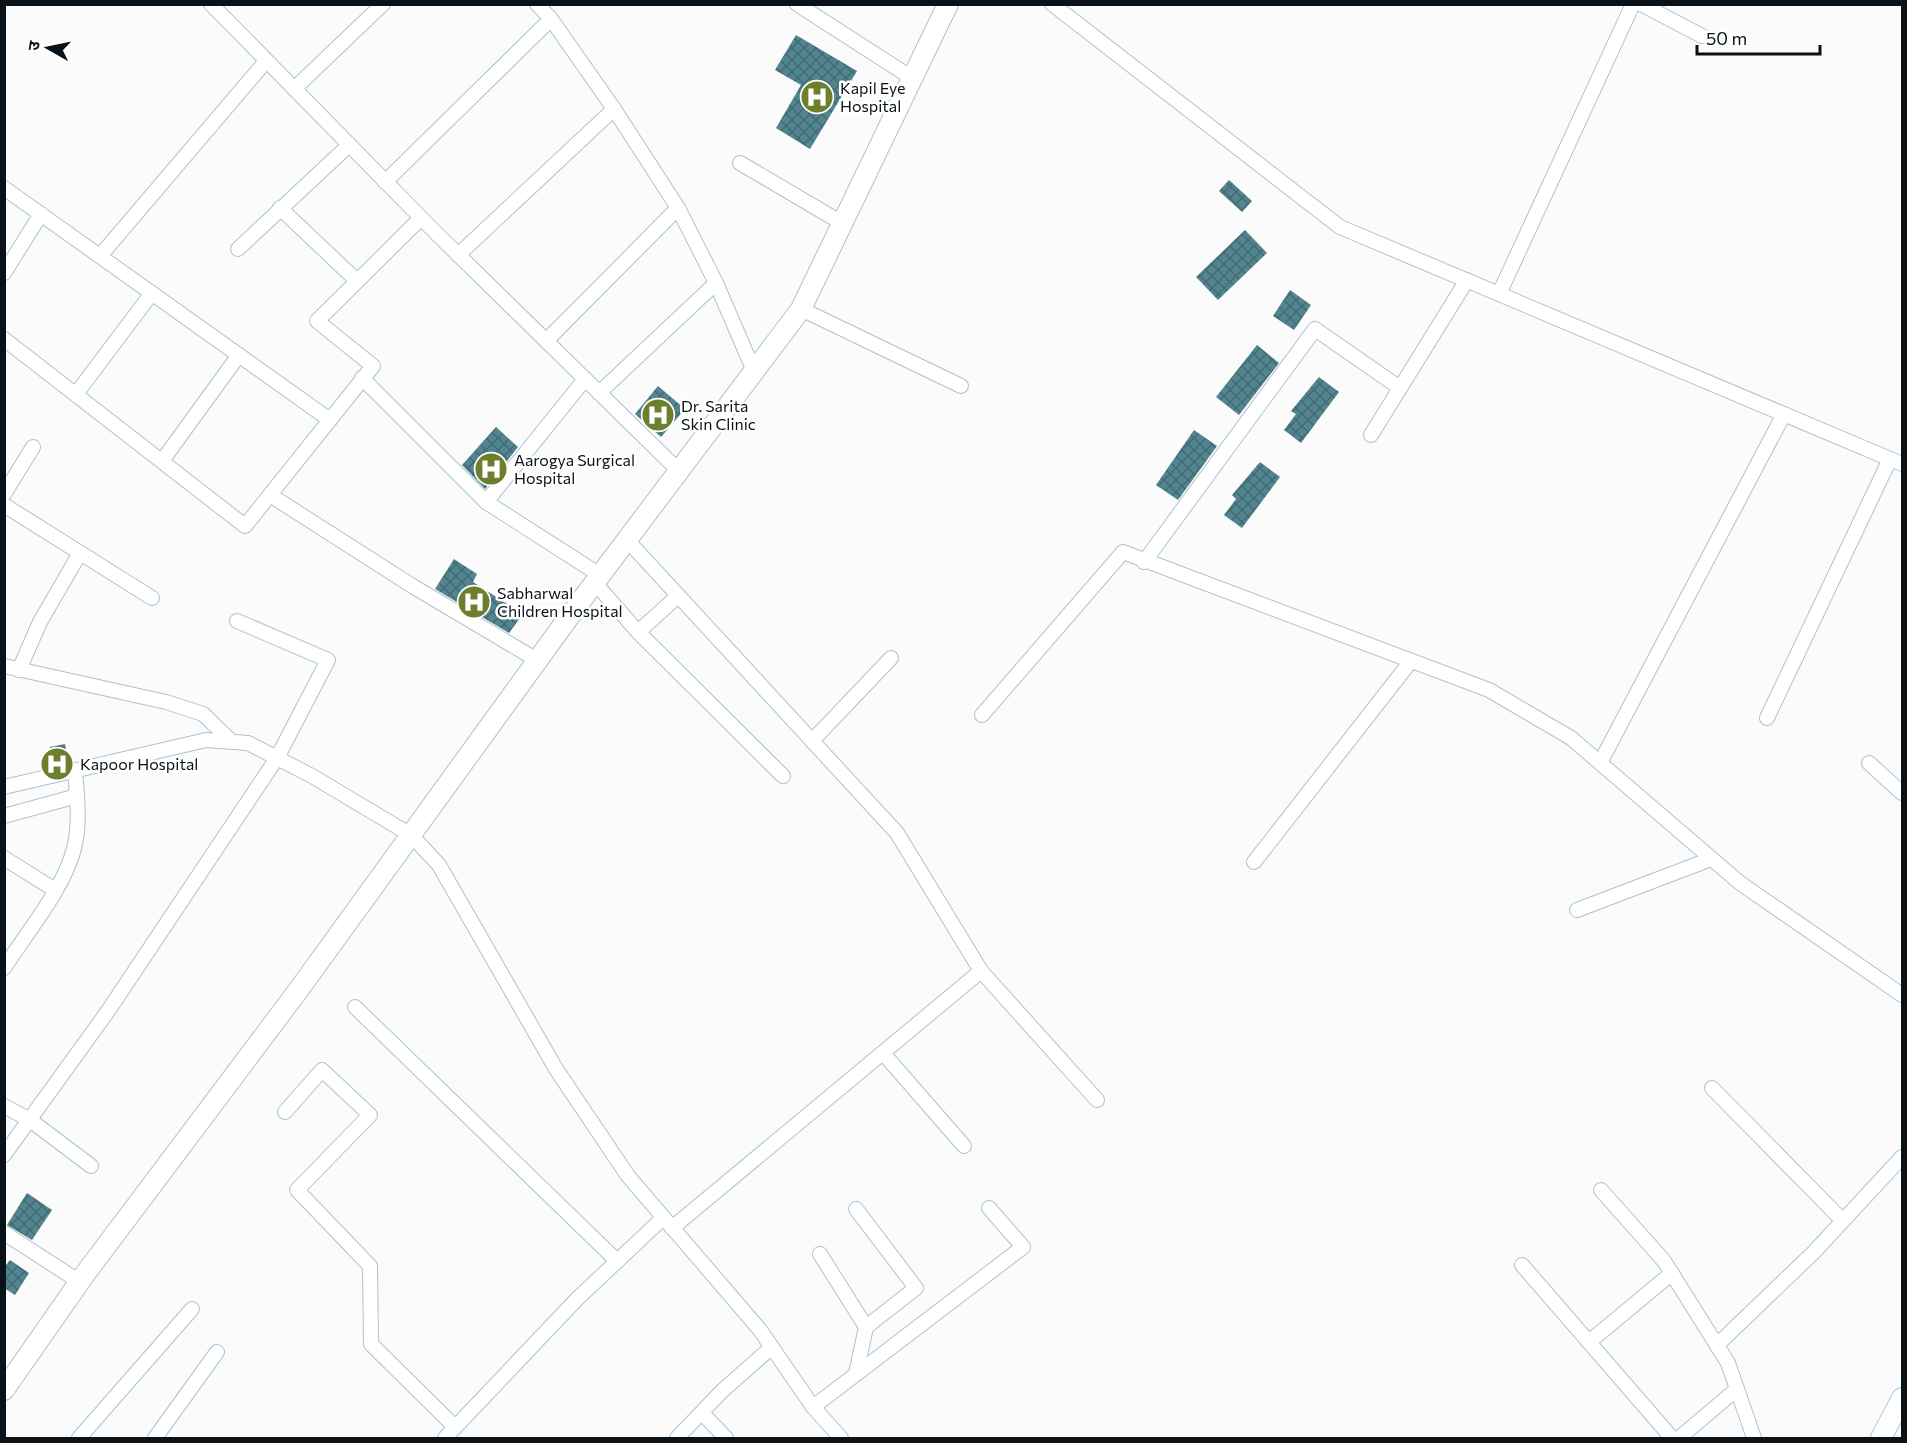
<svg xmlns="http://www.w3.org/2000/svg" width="1907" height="1443" font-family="Commissioner,'Noto Sans Devanagari',sans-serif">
<defs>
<pattern id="building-cross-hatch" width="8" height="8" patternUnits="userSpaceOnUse" patternTransform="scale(1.5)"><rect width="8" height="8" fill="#52858f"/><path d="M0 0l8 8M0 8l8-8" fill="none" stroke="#426b74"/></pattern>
</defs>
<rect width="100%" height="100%" fill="#fbfbfb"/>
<g fill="url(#building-cross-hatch)">
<polygon points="796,35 857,71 810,149 776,128 801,85 775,70"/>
<polygon points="1229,180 1252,201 1242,212 1219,191"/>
<polygon points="1245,230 1267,253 1218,300 1196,277"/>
<polygon points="1290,290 1311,305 1294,330 1273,316"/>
<polygon points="1257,345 1279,363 1239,415 1216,397"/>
<polygon points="1319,377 1339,392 1301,443 1284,430 1296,414 1291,411"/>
<polygon points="658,386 685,409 661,437 635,414"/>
<polygon points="496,427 518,447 485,489 462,465"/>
<polygon points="1194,430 1217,446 1178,500 1156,485"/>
<polygon points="1260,462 1280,477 1242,528 1224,515 1236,499 1232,495"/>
<polygon points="454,559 477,574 473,582 523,614 509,633 435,589"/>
<polygon points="65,744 69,763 54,766 50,747"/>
<polygon points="27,1193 52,1210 32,1240 7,1225"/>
<polygon points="10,1260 29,1273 15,1295 4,1288 4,1268"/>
</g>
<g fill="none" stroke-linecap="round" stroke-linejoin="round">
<g stroke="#a8c4d4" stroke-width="16">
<g id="street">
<polyline points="211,4 437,234 679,471"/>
<polyline points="537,4 551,19 614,109 678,208 716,283 754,371"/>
<polyline points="797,4 912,78"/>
<polyline points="1052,4 1340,227 1902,464"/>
<polyline points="1641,4 1702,36"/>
<polyline points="294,89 383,4"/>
<polyline points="740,163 842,223"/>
<polyline points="385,182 551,19"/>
<polyline points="4,188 330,420"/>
<polyline points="280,208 357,281"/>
<polyline points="238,249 349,145"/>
<polyline points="458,255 614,109"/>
<polyline points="100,256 266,61"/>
<polyline points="4,273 41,214"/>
<polyline points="1499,294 1633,4"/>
<polyline points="801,309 961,386"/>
<polyline points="4,339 245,526 373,366 317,321 421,218"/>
<polyline points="546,341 678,208"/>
<polyline points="362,378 486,502 600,575"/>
<polyline points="599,393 716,283"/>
<polyline points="76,394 152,293"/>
<polyline points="1371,435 1467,280"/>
<polyline points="162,461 239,355"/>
<polyline points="4,494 33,447"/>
<polyline points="270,495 414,587 537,660"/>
<polyline points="486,502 585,379"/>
<polyline points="4,505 152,598"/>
<polyline points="627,540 897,833 981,971"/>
<polyline points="1144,562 1315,329 1400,388"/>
<polyline points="595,583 638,632 783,776"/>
<polyline points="638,632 678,596"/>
<polyline points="4,666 166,702 203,714 232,742"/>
<polyline points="19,670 40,622 80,553"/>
<polyline points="982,715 1123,552 1489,690 1571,738 1740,883 1902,995"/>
<polyline points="1767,718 1890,459"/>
<polyline points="812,741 891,658"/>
<polyline points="1600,763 1784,414"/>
<polyline points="1869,763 1902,793"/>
<polyline points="4,787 206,740 248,743 312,776 411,835 439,865 556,1069 628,1176 760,1330 813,1407 841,1438"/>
<polyline points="4,816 77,796"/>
<polyline points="4,858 55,890"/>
<polyline points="1254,862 1411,661"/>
<polyline points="1577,910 1711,859"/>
<path d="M 4,968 C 27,932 67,885 75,844 C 80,821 77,795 75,771"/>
<polyline points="355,1007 617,1261"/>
<polyline points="883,1053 964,1146"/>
<polyline points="1712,1088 1843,1221"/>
<polyline points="4,1106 30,1120 91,1166"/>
<polyline points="285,1112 322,1070 370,1115 297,1190 370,1266 371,1344 455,1427"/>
<polyline points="4,1155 108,1011 277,758 328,660 237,621"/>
<polyline points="1601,1190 1664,1261 1728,1363 1754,1438"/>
<polyline points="672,1228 981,971 1097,1100"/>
<polyline points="4,1233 80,1282"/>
<polyline points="820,1254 866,1327 916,1288 856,1209"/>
<polyline points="1522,1265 1672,1438"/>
<polyline points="1589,1342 1672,1273"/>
<polyline points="1717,1345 1814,1252 1902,1157"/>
<polyline points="856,1374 866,1327"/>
<polyline points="813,1407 1023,1247 989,1208"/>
<polyline points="702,1413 726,1438"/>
<polyline points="79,1438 192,1309"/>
<polyline points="155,1438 217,1352"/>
<polyline points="445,1438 577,1299 663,1218"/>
<polyline points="677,1438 722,1391 772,1347"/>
<polyline points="1679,1438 1737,1389"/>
</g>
</g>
<g stroke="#a8c4d4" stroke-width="22">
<g id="secondary">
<polyline points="4,1390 85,1274 297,992 574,610 801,309 948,4"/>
<polyline points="1881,1438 1902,1398"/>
</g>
</g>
<use href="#street" stroke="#fff" stroke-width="14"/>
<use href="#secondary" stroke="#fff" stroke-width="20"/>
</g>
<defs>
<g id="hospital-disc" transform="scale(1.725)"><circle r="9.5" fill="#6d7e2d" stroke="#fff"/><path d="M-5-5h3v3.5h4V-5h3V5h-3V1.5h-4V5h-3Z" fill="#fff"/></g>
</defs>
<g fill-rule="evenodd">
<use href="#hospital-disc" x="817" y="97"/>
<use href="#hospital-disc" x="658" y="415"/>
<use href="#hospital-disc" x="491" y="469"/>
<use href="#hospital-disc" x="474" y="602"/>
<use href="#hospital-disc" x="57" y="764"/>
</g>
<g text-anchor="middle" stroke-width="5" stroke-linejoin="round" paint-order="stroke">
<g font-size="16" fill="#081218" stroke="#fff" text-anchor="start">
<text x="840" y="94">Kapil Eye<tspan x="840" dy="18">Hospital</tspan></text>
<text x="681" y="412">Dr. Sarita<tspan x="681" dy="18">Skin Clinic</tspan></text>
<text x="514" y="466">Aarogya Surgical<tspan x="514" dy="18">Hospital</tspan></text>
<text x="497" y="599">Sabharwal<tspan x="497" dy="18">Children Hospital</tspan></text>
<text x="80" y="770">Kapoor Hospital</text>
</g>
</g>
<rect width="1907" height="1443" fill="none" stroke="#081218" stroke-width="12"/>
<g transform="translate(48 48) rotate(279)" stroke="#ffffff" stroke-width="4.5" paint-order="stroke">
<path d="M0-4.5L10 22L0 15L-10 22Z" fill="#081218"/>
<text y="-9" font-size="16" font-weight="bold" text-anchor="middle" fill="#081218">उ</text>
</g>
<path d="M1697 45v9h123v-9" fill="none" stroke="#081218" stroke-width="3"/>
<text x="1706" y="45" font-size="18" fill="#081218" stroke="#ffffff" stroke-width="4.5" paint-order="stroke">50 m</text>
</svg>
